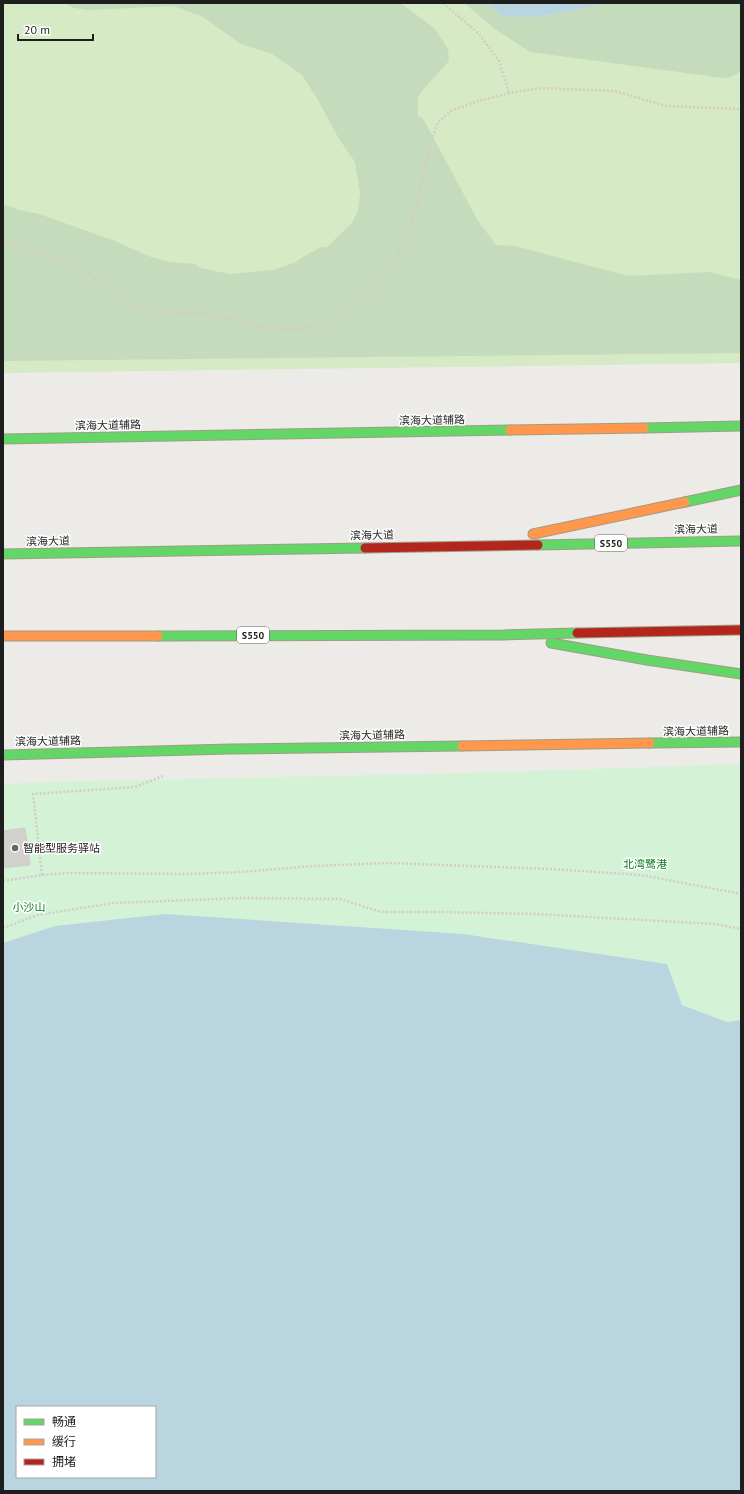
<svg xmlns="http://www.w3.org/2000/svg" width="744" height="1494" font-family="'PT Sans','Noto Sans SC',sans-serif">
<rect width="100%" height="100%" fill="#ecebe7"/>
<polygon fill="#d5eac5" points="3,3 741,3 741,363 3,373"/>
<g fill="#c4dcbc">
<polygon points="65,3 401,3 435,29 448,49 449,61 421,92 418,98 418,116 424,120 478,221 496,245 515,246 628,276 709,272 741,280 741,353 3,361 3,204 19,210 39,214 115,241 148,256 170,262 195,264 200,268 230,274 273,270 296,262 306,255 322,247 327,247 352,223 358,210 360,193 355,162 339,139 318,100 302,75 272,54 241,44 203,17 174,6 88,10 74,8"/>
<polygon points="464,3 487,3 503,16 537,17 613,3 741,3 741,71 731,77 723,78 530,52 495,29"/>
</g>
<polygon fill="#d4f3d6" points="741,764 741,1020 727,1022 682,1005 55,926 3,943 3,784 43,782 467,773"/>
<g fill="#b9d5e0" fill-rule="evenodd">
<polygon points="487,3 613,3 537,17 503,16"/>
<path d="M 165,914 L 463,934 L 667,964 L 682,1005 L 727,1022 L 741,1020 L 741,1491 L 3,1491 L 3,943 L 55,926 ZM 17,1407 L 155,1407 L 155,1477 L 17,1477 Z"/>
</g>
<polygon fill="#d3d1ce" stroke="#cfcdc8" points="25,828 30,865 3,868 3,831"/>
<g fill="none" stroke-linecap="round" stroke-linejoin="round">
<g stroke="#a39b83" stroke-width="11">
<g id="fast">
<polyline points="644,428 741,426"/>
<polyline points="3,439 510,430"/>
<polyline points="685,502 741,490"/>
<polyline points="538,545 741,541"/>
<polyline points="3,554 365,548"/>
<polyline points="158,636 503,635 577,633"/>
<polyline points="551,643 647,660 741,674"/>
<polyline points="650,743 741,742"/>
<polyline points="3,755 230,749 462,746"/>
</g>
</g>
<g stroke="#a39b83" stroke-width="11">
<g id="slow">
<polyline points="510,430 644,428"/>
<polyline points="533,534 685,502"/>
<polyline points="3,636 158,636"/>
<polyline points="462,746 650,743"/>
</g>
</g>
<g stroke="#a39b83" stroke-width="11">
<g id="jam">
<polyline points="365,548 538,545"/>
<polyline points="577,633 741,630"/>
</g>
</g>
<g stroke="#d6cac7" stroke-width="2.5" stroke-dasharray="2 2" stroke-linecap="butt">
<polyline points="443,3 479,34 499,61 509,93"/>
<polyline points="3,240 77,265 119,297 153,312 211,314 261,327 298,330 326,322 376,289 398,254 416,209 428,153 438,122 451,111 478,101 509,93 541,88 615,91 666,106 741,109"/>
<polyline points="42,875 33,794 135,787 163,776"/>
<polyline points="3,881 42,875 68,873 186,874 241,872 313,866 388,863 551,869 641,875 741,894"/>
<polyline points="3,928 38,915 113,903 241,898 340,899 381,912 442,912 536,914 715,924 741,929"/>
</g>
<use href="#fast" stroke="#63d668" stroke-width="9"/>
<use href="#slow" stroke="#ff974d" stroke-width="9"/>
<use href="#jam" stroke="#b3261e" stroke-width="9"/>
</g>
<circle fill="#666664" stroke="#fff" stroke-width="1.5" cx="15" cy="848" r="4"/>
<g text-anchor="middle" stroke-width="3" stroke-linejoin="round" paint-order="stroke">
<g fill="#fff" stroke="#626262" stroke-width="1">
<rect x="595" y="535" width="32" height="16" rx="3"/>
<rect x="237" y="627" width="32" height="16" rx="3"/>
</g>
<g font-size="10" font-weight="bold" fill="#1e1e1e">
<text x="611" y="547">S550</text>
<text x="253" y="639">S550</text>
</g>
<g font-size="11" fill="#1e1e1e" stroke="#fff">
<text transform="translate(432 420) rotate(-1)" y="4">滨海大道辅路</text>
<text transform="translate(108 425) rotate(-1)" y="4">滨海大道辅路</text>
<text transform="translate(696 529) rotate(-1)" y="4">滨海大道</text>
<text transform="translate(372 535) rotate(-1)" y="4">滨海大道</text>
<text transform="translate(48 541) rotate(-1)" y="4">滨海大道</text>
<text transform="translate(696 731) rotate(-1)" y="4">滨海大道辅路</text>
<text transform="translate(372 735) rotate(-1)" y="4">滨海大道辅路</text>
<text transform="translate(48 741) rotate(-1)" y="4">滨海大道辅路</text>
</g>
<g font-size="11" fill="#1e1e1e" stroke="#fff" text-anchor="start">
<text x="23" y="852">智能型服务驿站</text>
</g>
<g font-size="11" fill="#0a7d1e" stroke="#fff">
<text x="645" y="868">北湾鹭港</text>
<text x="29" y="911">小沙山</text>
</g>
</g>
<rect width="744" height="1494" fill="none" stroke="#1e1e1e" stroke-width="8"/>
<rect x="16" y="1406" width="140" height="72" fill="#ffffff" stroke="#a5a5a5"/>
<rect x="24" y="1419" width="20" height="6" fill="#63d668" stroke="#a5a5a5"/>
<text x="52" y="1426" font-size="12" fill="#1e1e1e">畅通</text>
<rect x="24" y="1439" width="20" height="6" fill="#ff974d" stroke="#a5a5a5"/>
<text x="52" y="1446" font-size="12" fill="#1e1e1e">缓行</text>
<rect x="24" y="1459" width="20" height="6" fill="#b3261e" stroke="#a5a5a5"/>
<text x="52" y="1466" font-size="12" fill="#1e1e1e">拥堵</text>
<path d="M18 34v6h75v-6" fill="none" stroke="#1e1e1e" stroke-width="2"/>
<text x="24" y="34" font-size="12" fill="#1e1e1e" stroke="#ffffff" stroke-width="3" paint-order="stroke">20 m</text>
</svg>
